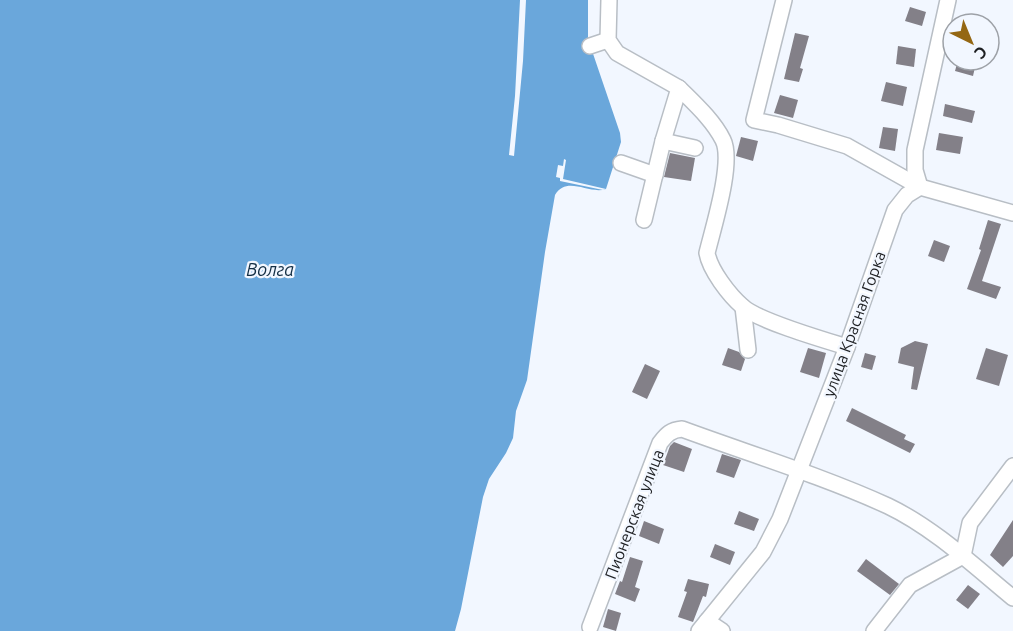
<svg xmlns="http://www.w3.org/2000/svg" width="1013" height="631" font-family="Ubuntu,sans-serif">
<rect width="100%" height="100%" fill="#f2f7ff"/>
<path fill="#6aa7db" d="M 0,0 L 588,0 L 588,39 L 620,133 L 621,142 L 606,189 C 589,195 567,175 555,195 L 545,252 L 527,380 L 516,411 L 513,438 L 506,453 L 489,479 L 483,497 L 461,609 L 455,631 L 0,631 Z"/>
<g fill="#f2f7ff">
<polygon points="520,0 526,0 523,61 514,156 509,155 515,96"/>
<polygon points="564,159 566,160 563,179 606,189 603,190 560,181 560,178 556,177 558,165 563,166"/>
</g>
<g fill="#838088">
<polygon points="910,7 926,12 922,26 905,21"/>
<polygon points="795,33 809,36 800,68 803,69 799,82 784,79"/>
<polygon points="898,46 916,49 914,67 896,64"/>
<polygon points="958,60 976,63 973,76 955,71"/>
<polygon points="886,82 907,87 903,106 881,101"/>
<polygon points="780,95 798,100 793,118 774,113"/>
<polygon points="945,104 975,111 972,123 943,116"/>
<polygon points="883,127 898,129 895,151 879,148"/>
<polygon points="939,133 963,137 960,154 936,150"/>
<polygon points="741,137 758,141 753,161 736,156"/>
<polygon points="670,153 695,158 691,181 664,177"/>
<polygon points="988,220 1001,224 982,281 1001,287 996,299 967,289 981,250 979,249"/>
<polygon points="934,240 950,246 944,262 928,256"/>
<polygon points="915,341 928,344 917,390 911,389 914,367 898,363 901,348"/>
<polygon points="728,348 739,352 745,359 741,371 722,365"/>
<polygon points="808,348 826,353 819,378 800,372"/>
<polygon points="986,348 1008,355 999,386 976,379"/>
<polygon points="865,353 876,356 872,370 861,367"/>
<polygon points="645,364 660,371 647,399 632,392"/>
<polygon points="852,408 906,435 904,439 915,444 910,453 846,421"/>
<polygon points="674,442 692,449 684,472 663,465 670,446"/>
<polygon points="722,454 741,460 734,478 716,472"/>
<polygon points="739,511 759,519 754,531 734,524"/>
<polygon points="1013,520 1013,556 1003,567 990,555"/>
<polygon points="644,521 664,529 659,544 639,536"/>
<polygon points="715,544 735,552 730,565 710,557"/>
<polygon points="630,557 643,561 635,587 640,589 635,602 615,594 620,581 622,582"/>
<polygon points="866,559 899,584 890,595 857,571"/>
<polygon points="688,579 709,584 706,597 703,596 693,622 678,617 687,592 684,591"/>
<polygon points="968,585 980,594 968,609 956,600"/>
<polygon points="608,609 621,613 616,631 603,627"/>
</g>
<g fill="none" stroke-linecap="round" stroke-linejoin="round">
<g stroke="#b8bec5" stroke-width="18">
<g id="minor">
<polyline points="609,0 608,40 617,53 679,88 663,141 644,220"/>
<polyline points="784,0 754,120 778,125 847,146 920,187 1013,213"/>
<polyline points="590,46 608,40"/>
<path d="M 679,88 C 694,103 713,120 723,140 C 734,162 713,228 707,253 C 710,270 729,295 743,307 C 759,321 824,340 847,347"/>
<polyline points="663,141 695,148"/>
<polyline points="621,163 655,175"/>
<polyline points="743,307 748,350"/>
<polyline points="707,621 722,631"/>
<path d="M 590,627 L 660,443 C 667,434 671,430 682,429 C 750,454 822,476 888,506 C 934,528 974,566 1013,598"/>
<polyline points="699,631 763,552 780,519 847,347 895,210 907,195 920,187 915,170 915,150 948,0"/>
<polyline points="874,631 910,585 963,556 970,523 1013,466"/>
</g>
</g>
<use href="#minor" stroke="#fff" stroke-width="15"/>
</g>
<g text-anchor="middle" stroke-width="4.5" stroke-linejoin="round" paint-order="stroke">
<g font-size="16" fill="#1d1f22" stroke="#f2f7ff">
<text transform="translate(854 324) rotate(-70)" y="6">улица Красная Горка</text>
<text transform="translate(634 514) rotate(-69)" y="6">Пионерская улица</text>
</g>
<g font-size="18" font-style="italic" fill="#132e44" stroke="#f2f7ff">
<text x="270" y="276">Волга</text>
</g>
</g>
<g transform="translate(971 42) rotate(137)"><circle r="28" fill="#f2f7ff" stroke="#9da1a7" stroke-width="1.5"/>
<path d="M0-4.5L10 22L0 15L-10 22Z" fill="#946713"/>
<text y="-9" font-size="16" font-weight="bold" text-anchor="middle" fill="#1d1f22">С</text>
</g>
</svg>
